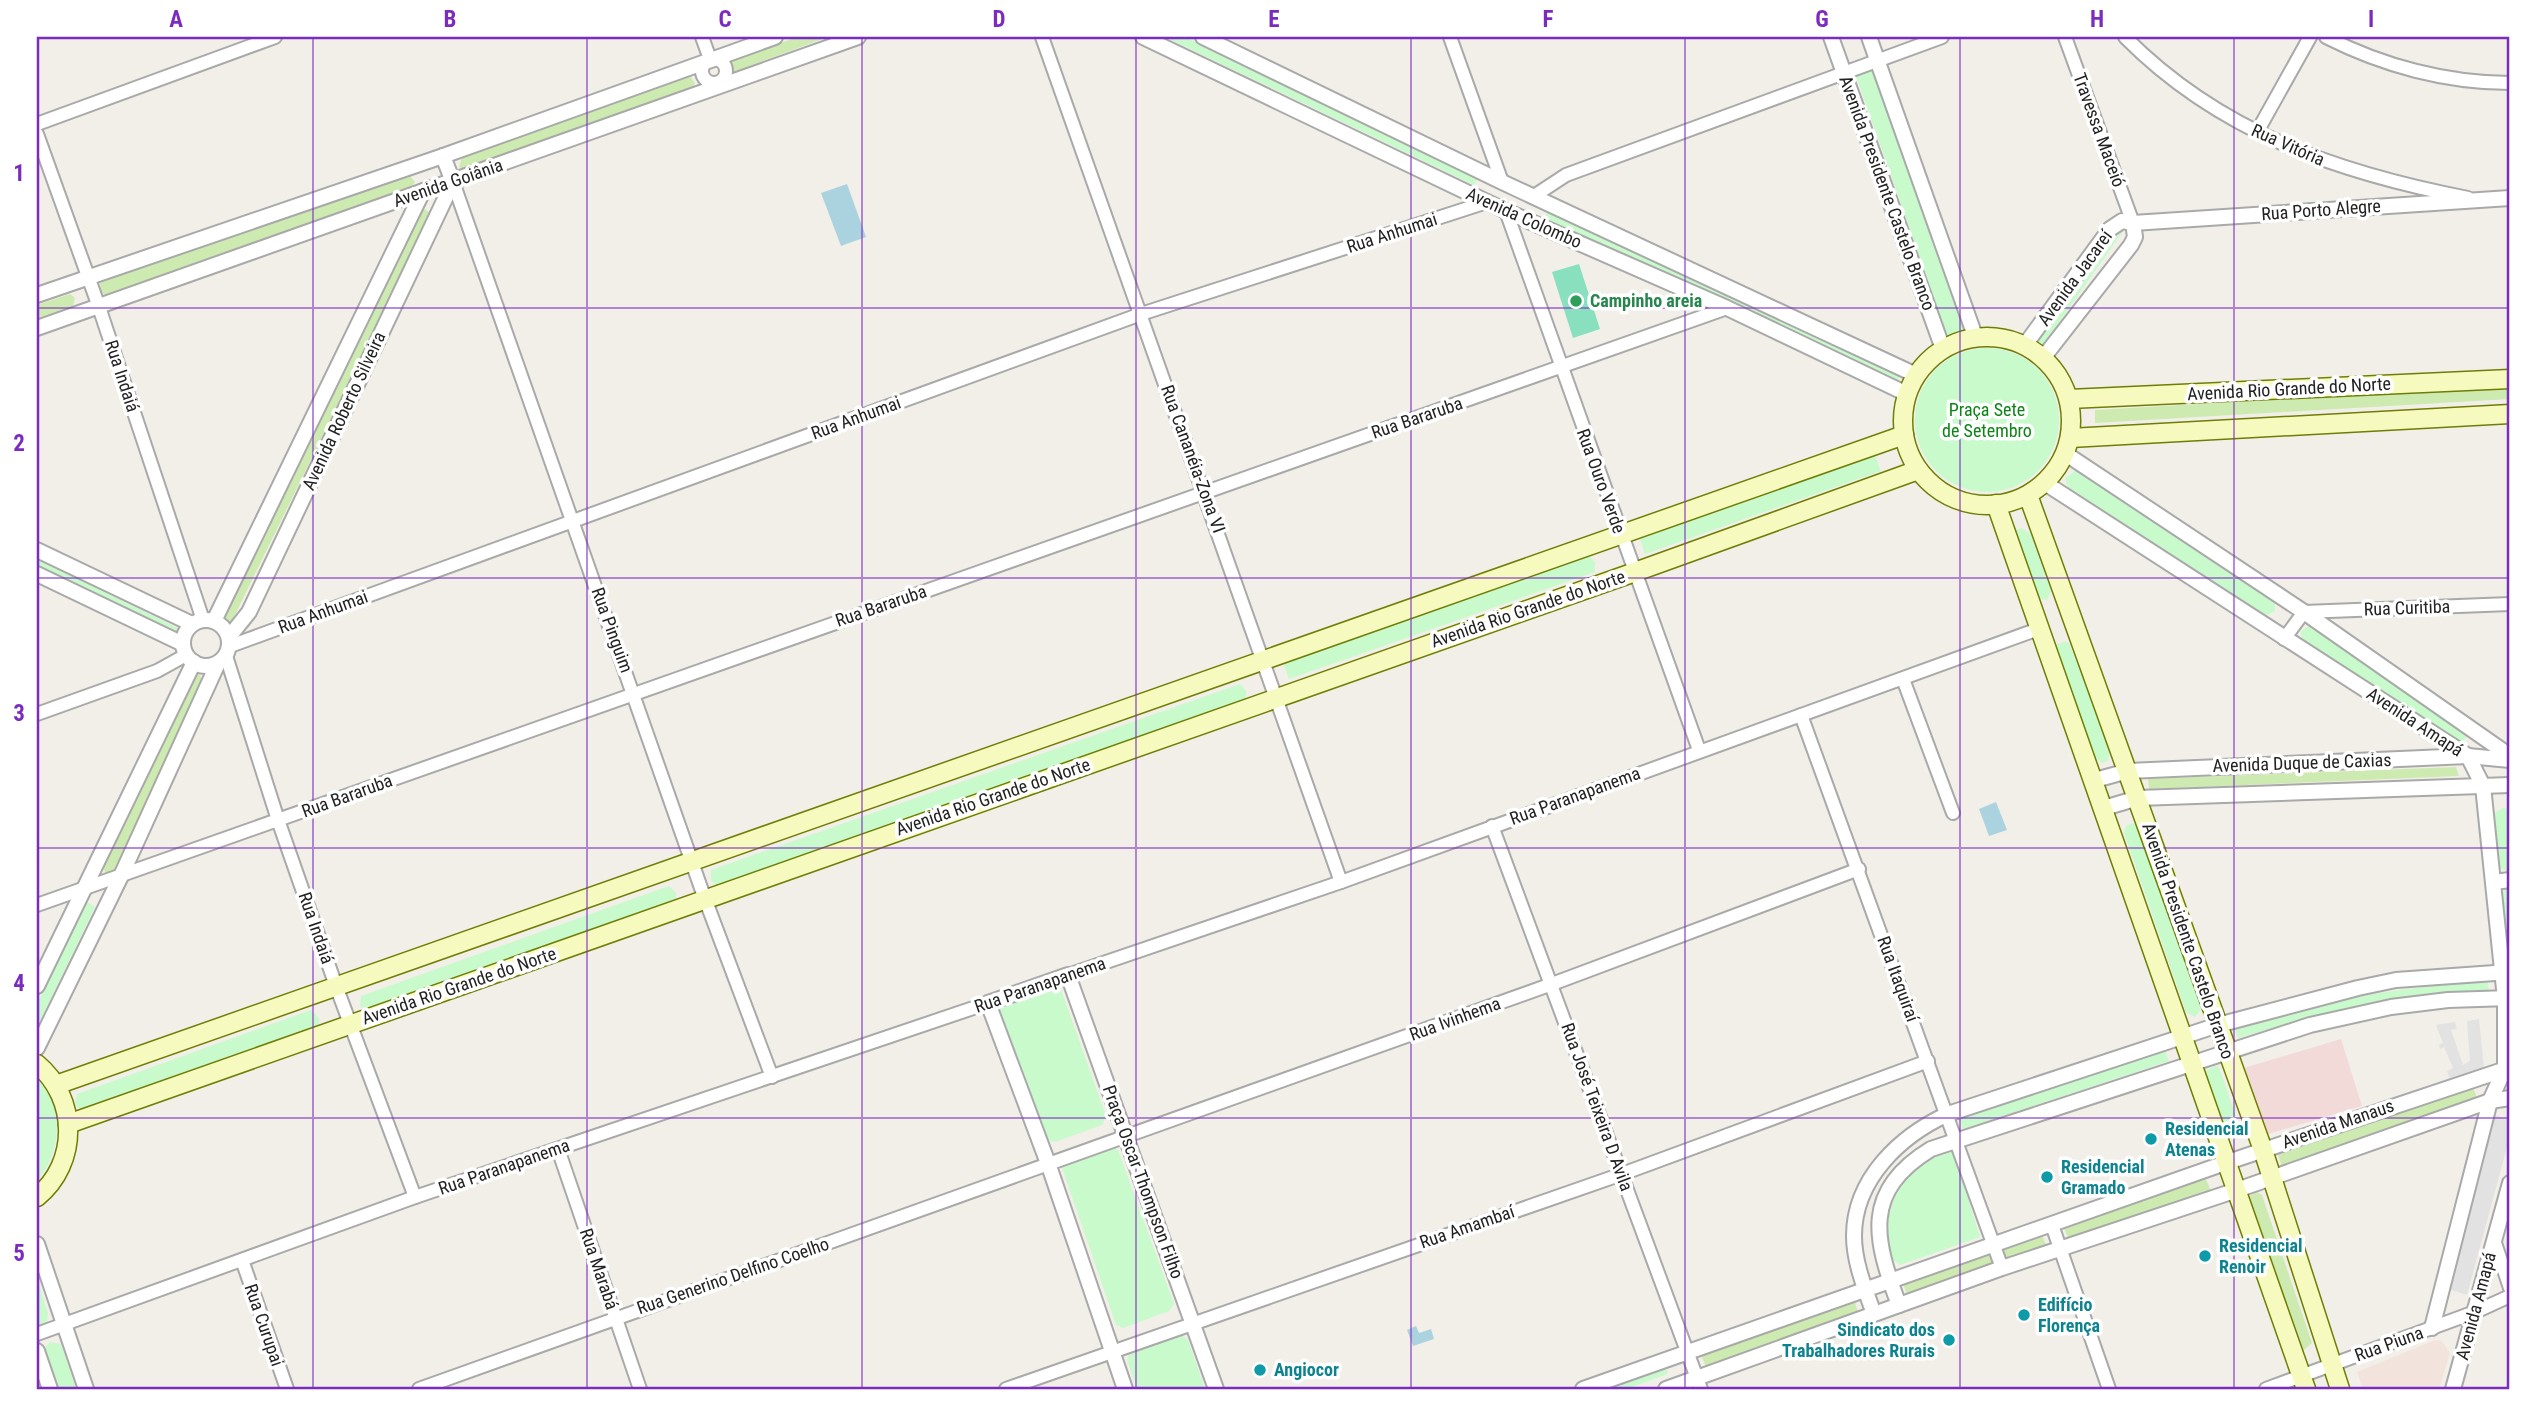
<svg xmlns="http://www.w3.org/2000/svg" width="2547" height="1426" font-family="'Roboto Condensed',sans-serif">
<rect width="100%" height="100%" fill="#f2efe9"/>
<polygon fill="#f2dad9" points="2341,1039 2362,1106 2265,1135 2244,1068"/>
<polygon fill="#f3e3dd" points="2435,1340 2442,1341 2450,1353 2439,1389 2363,1389 2357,1372"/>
<g fill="#cdebb0">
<polygon points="798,37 828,37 733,72 730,68 731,59"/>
<polygon points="689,75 695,83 692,88 464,170 459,167 462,157"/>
<polygon points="410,176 415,182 411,188 105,295 97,289 102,281"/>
<polygon points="425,209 431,214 232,621 227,623 222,617 422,210"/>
<polygon points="70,294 75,298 73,306 37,318 37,305"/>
<polygon points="2510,386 2510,399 2095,423 2095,410"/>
<polygon points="196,675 200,675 203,683 113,872 105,872 103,867"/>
<polygon points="2456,767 2459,776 2149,789 2148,779"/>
<polygon points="2473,1087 2477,1098 2282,1167 2278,1155"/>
<polygon points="2205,1177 2211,1191 2069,1240 2063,1226"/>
<polygon points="2257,1192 2262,1195 2312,1343 2303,1351 2297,1349 2248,1197"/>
<polygon points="2041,1232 2046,1245 2006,1259 2001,1246"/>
<polygon points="1987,1250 1992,1263 1907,1294 1902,1281"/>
<polygon points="1854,1299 1858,1312 1706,1367 1701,1355"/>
</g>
<g fill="#c8facc">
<polygon points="1165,37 1185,37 1478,177 1474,185"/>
<polygon points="1874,69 1966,332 1948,338 1856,76"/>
<polygon points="1548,210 1901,373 1898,381 1544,218"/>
<polygon points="2117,227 2123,231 2043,345 2038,341"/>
<circle cx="1987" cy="420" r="72"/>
<polygon points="1875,456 1881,471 1645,554 1640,539"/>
<polygon points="2078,469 2269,596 2275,601 2275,611 2261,618 2069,490 2065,478"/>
<polygon points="2021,528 2030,533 2051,591 2047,600 2037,598 2014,537 2016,530"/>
<polygon points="1588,555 1595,562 1595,572 1289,679 1283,662"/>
<polygon points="37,559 178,628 173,638 37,571"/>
<polygon points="2311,624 2468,733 2462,744 2302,644 2301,631"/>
<polygon points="2066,641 2070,645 2110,750 2108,761 2102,763 2093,756 2054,649 2055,645"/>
<polygon points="1240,684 1246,691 1246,702 717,886 711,880 711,870"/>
<polygon points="2503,808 2510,809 2508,872 2499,867 2493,814"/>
<polygon points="2132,823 2138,824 2141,830 2202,1008 2195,1017 2186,1012 2124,833 2126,826"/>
<polygon points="669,886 676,893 676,902 368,1013 360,1006 361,996"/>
<polygon points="2510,886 2510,950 2505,944 2501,893"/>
<polygon points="87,902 95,907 37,1027 37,1004"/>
<path d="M 2488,982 L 2489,992 C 2402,996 2321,1013 2238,1038 L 2234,1026 C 2319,1003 2400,985 2488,982 Z"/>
<polygon points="1059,984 1106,1116 1102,1125 1055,1142 1047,1140 1000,1010 1002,1002"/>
<polygon points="311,1010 319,1018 319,1030 84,1112 75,1105 77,1094"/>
<polygon points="2164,1048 2169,1061 1963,1129 1959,1116"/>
<polygon points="2215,1066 2219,1067 2242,1134 2227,1140 2204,1072"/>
<path d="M 37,1079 C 65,1108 62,1151 37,1181 Z"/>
<polygon points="1111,1145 1118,1150 1174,1304 1169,1311 1123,1328 1116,1325 1061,1165"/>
<path d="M 1948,1148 L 1953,1151 L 1980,1237 L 1900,1265 C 1872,1250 1894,1182 1914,1166 C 1923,1158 1937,1153 1948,1148 Z"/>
<polygon points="37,1277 48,1314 47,1323 42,1325 37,1324"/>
<polygon points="1180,1334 1188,1340 1205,1389 1137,1389 1127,1360 1130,1351"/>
<polygon points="50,1342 61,1344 76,1389 57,1389 43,1350"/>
<polygon points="1664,1366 1668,1373 1665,1375 1626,1389 1597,1389"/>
</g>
<polygon fill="#88e0be" points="1579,264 1600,329 1573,338 1552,272"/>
<g fill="#e2e2e2">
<polygon points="2479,1019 2484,1068 2449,1078 2447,1071 2453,1068 2444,1047 2440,1049 2439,1045 2443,1043 2436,1025 2455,1022 2457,1029 2451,1030 2463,1065 2470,1061 2467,1021"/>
<polygon points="2494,1115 2510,1120 2510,1136 2467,1295 2448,1289"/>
</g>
<g fill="#aad3df">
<polygon points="847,184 866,237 841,246 821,193"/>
<polygon points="1996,802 2007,830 1989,836 1979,809"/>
<polygon points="1416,1326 1419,1333 1431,1329 1434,1339 1413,1346 1407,1330"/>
</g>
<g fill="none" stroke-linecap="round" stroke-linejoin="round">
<g stroke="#a9a9a9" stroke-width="16">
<g id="minor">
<polyline points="702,37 710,59"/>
<polyline points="1042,37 1341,882"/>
<polyline points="1450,37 1502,182"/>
<polyline points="2065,37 2133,223"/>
<path d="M 2125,37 C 2220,133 2339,173 2468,198"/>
<path d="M 2326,37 C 2383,66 2447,83 2510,83"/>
<circle cx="714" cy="71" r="12"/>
<polyline points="37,124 275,37"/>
<polyline points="2257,132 2310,37"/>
<polyline points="37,134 99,307 203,620"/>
<polyline points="453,182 701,888 772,1077"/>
<polyline points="1534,196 1566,175 1942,37"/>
<polyline points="1506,211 1699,750"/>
<polyline points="2284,639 2304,612 2510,604"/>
<polyline points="230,646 1141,314 1487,202"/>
<polyline points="226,656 278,820 336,986 415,1197"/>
<polyline points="1903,679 1953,813"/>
<polyline points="37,714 157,671 186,655"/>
<polyline points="1801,715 2002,1268"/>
<polyline points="1492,826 1701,1389"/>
<polyline points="37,905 1727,308"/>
<polyline points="1068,975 1341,882 2041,628"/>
<polyline points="558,1149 640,1389"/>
<polyline points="2052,1225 2109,1389"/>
<polyline points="2494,1240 2510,1288"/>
<polyline points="242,1260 287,1389"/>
<polyline points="37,1334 415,1197 988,1003"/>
<polyline points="419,1389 1552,984 1859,869"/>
<polyline points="1006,1389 1622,1174 1928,1061"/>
<polyline points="2266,1389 2475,1312 2510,1296"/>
</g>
</g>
<g stroke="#a9a9a9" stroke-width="18">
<g id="tertiary">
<polyline points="1143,37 1506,211 1727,308 1907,394"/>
<polyline points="1203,37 1502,182 1916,375"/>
<polyline points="1831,37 1943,349"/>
<polyline points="1869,37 1975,336"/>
<polyline points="2133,223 2510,198"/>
<polyline points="37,295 443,156 775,37"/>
<polyline points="37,328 858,37"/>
<polyline points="2025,345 2110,229 2122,221 2133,223 2135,237 2131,245 2043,358"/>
<polyline points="2066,454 2304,612 2510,756"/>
<polyline points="2045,483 2468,756 2483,786 2505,999 2505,1068 2490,1101 2432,1328"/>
<polyline points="37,550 192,624"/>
<polyline points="37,574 183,644"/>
<circle cx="206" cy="643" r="23"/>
<polyline points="214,621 423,191"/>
<polyline points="229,637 249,612 453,182 443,156"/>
<polyline points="2095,780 2128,771 2468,756 2510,760"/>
<polyline points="2104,808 2138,798 2510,785"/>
<polyline points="2494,882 2510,880"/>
<polyline points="37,986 194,662"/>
<polyline points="37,1048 121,876 218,663"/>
<polyline points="37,1244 86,1389"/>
<path d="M 1899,1305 C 1874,1239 1862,1191 1931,1149 L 2310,1025 L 2391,1007 L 2448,1000 L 2510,998"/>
<path d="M 1874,1314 C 1865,1289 1854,1262 1854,1236 C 1854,1179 1900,1136 1948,1114 L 2218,1025 L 2358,988 L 2396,980 L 2509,972"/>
<polyline points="37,1351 50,1389"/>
<polyline points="1125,1389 1049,1166 988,1003 1068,975 1216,1389"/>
<polyline points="1583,1389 2228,1162 2509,1068"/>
<polyline points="1666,1389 2002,1268 2237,1190 2490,1101 2510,1098"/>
<polyline points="2453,1389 2510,1183"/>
</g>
</g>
<g stroke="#707d05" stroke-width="21">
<g id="secondary">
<circle cx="1987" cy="421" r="84"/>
<polyline points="2069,399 2510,379"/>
<polyline points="2070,438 2510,414"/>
<polyline points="2028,495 2263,1150 2340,1389"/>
<polyline points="1996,504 2306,1389"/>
<path d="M 37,1064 C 78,1098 79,1163 37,1197"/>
<polyline points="56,1085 1904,435"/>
<polyline points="68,1124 1635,572 1918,470"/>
</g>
</g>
<use href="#minor" stroke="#fff" stroke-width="12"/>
<use href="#tertiary" stroke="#fff" stroke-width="14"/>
<use href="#secondary" stroke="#f7fabf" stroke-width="18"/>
</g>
<path fill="none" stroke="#7b2cbf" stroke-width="2" stroke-opacity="0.55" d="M 313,37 L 313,1389M 587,37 L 587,1389M 862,37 L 862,1389M 1136,37 L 1136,1389M 1411,37 L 1411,1389M 1685,37 L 1685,1389M 1960,37 L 1960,1389M 2234,37 L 2234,1389M 37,308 L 2510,308M 37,578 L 2510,578M 37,848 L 2510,848M 37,1118 L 2510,1118"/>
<circle fill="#2e9e5b" stroke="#fff" stroke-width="2.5" cx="1576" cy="301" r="7"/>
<g fill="#0f9aa8" stroke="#fff" stroke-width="2.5">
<circle cx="2151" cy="1139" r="7"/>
<circle cx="2047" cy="1177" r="7"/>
<circle cx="2205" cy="1256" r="7"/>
<circle cx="2024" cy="1315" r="7"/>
<circle cx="1949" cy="1340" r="7"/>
<circle cx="1260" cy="1370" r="7"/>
</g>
<g text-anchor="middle" stroke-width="7" stroke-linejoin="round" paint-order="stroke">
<g font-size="18" fill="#222" stroke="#fff">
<text transform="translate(2099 130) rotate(70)" y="6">Travessa Maceió</text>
<text transform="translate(2288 145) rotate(24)" y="6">Rua Vitória</text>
<text transform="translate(448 183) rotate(-19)" y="6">Avenida Goiânia</text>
<text transform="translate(1887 193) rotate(70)" y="6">Avenida Presidente Castelo Branco</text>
<text transform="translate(2321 210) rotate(-4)" y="6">Rua Porto Alegre</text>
<text transform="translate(1524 218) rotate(24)" y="6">Avenida Colombo</text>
<text transform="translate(1392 233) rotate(-18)" y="6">Rua Anhumai</text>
<text transform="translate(2075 278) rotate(-54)" y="6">Avenida Jacareí</text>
<text transform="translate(122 376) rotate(72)" y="6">Rua Indaiá</text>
<text transform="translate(2289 389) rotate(-3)" y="6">Avenida Rio Grande do Norte</text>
<text transform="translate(344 411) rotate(-65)" y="6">Avenida Roberto Silveira</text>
<text transform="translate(856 418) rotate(-20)" y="6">Rua Anhumai</text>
<text transform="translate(1417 418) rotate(-19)" y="6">Rua Bararuba</text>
<text transform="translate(1193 459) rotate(70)" y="6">Rua Cananéia-Zona VI</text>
<text transform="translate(1601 481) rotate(70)" y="6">Rua Ouro Verde</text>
<text transform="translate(881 606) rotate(-19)" y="6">Rua Bararuba</text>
<text transform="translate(2407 608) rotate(-2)" y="6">Rua Curitiba</text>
<text transform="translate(1528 609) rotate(-19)" y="6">Avenida Rio Grande do Norte</text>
<text transform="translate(323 612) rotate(-20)" y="6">Rua Anhumai</text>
<text transform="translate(612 630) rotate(70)" y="6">Rua Pinguim</text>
<text transform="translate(2415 722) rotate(33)" y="6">Avenida Amapá</text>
<text transform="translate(2302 763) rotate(-2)" y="6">Avenida Duque de Caxias</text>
<text transform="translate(347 796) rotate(-20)" y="6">Rua Bararuba</text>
<text transform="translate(1575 796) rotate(-20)" y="6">Rua Paranapanema</text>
<text transform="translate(993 797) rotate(-19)" y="6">Avenida Rio Grande do Norte</text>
<text transform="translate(316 928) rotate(71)" y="6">Rua Indaiá</text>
<text transform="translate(2188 941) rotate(71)" y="6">Avenida Presidente Castelo Branco</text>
<text transform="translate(1898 979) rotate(70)" y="6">Rua Itaquiraí</text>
<text transform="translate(1040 985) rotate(-19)" y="6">Rua Paranapanema</text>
<text transform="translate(459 986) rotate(-19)" y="6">Avenida Rio Grande do Norte</text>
<text transform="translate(1455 1019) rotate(-20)" y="6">Rua Ivinhema</text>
<text transform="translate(1597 1107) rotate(70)" y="6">Rua José Teixeira D Avila</text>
<text transform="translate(2338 1124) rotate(-19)" y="6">Avenida Manaus</text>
<text transform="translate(504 1167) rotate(-19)" y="6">Rua Paranapanema</text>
<text transform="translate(1143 1182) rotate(70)" y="6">Praça Oscar Thompson Filho</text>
<text transform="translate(1467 1227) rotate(-19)" y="6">Rua Amambaí</text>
<text transform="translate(599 1269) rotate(71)" y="6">Rua Marabá</text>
<text transform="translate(733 1276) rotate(-19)" y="6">Rua Generino Delfino Coelho</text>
<text transform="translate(2476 1306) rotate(-75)" y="6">Avenida Amapá</text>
<text transform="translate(264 1325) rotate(71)" y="6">Rua Curupai</text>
<text transform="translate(2389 1344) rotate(-20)" y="6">Rua Piuna</text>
</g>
<g font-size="18" font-weight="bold" fill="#27864d" stroke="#fff" text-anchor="start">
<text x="1590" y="307">Campinho areia</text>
</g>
<g font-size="18" fill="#0c8416" stroke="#fff">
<text x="1987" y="416">Praça Sete<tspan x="1987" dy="21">de Setembro</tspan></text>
</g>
<g font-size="18" font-weight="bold" fill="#0d838f" stroke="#fff" text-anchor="start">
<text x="2165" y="1135">Residencial<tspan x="2165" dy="21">Atenas</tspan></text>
<text x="2061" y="1173">Residencial<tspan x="2061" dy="21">Gramado</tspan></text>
<text x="2219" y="1252">Residencial<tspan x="2219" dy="21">Renoir</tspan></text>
<text x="2038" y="1311">Edifício<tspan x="2038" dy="21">Florença</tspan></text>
<text x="1935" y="1336" text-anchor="end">Sindicato dos<tspan x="1935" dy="21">Trabalhadores Rurais</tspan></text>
<text x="1274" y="1376">Angiocor</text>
</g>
</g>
<rect width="2547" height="1426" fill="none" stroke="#ffffff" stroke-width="77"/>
<rect x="38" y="38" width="2470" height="1350" fill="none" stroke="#7b2cbf" stroke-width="2.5"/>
<g font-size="23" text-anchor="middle" font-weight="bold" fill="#7b2cbf">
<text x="176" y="27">A</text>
<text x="450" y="27">B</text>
<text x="725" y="27">C</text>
<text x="999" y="27">D</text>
<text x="1274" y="27">E</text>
<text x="1548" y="27">F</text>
<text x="1822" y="27">G</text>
<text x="2097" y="27">H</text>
<text x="2371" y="27">I</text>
<text x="19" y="181">1</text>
<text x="19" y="451">2</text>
<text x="19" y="721">3</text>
<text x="19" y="991">4</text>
<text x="19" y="1261">5</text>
</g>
</svg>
